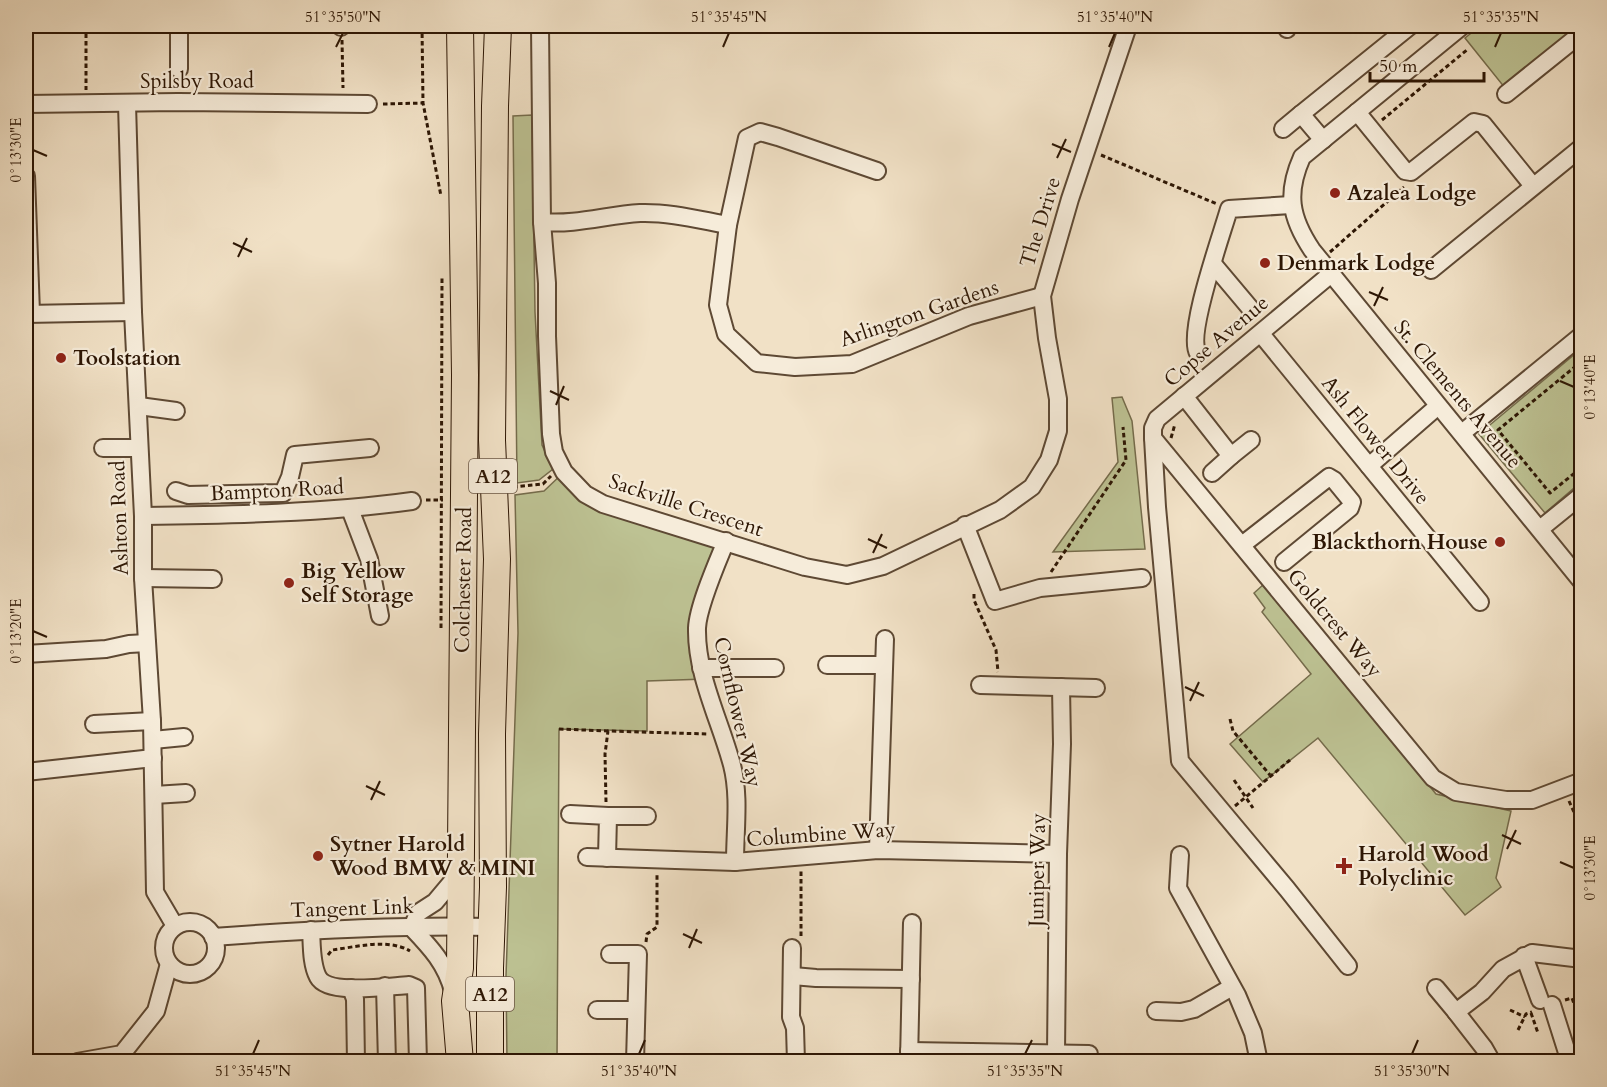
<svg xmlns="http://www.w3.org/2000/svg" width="1607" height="1087" font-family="Cardo,serif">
<rect width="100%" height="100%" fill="#f1e1c6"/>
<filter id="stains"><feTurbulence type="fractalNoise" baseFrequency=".00333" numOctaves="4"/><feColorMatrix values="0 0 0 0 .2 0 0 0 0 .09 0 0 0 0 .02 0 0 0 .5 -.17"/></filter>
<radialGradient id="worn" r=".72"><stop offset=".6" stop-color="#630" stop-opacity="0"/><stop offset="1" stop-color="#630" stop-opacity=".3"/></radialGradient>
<g fill="#bdc293" stroke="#756c4c" stroke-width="1.5">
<polygon points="1480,26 1576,26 1572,33 1505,88 1465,38"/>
<polygon points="532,115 535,312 542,445 553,469 539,480 517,483 513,116"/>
<polygon points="1581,349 1581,482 1545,513 1479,434"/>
<polygon points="1122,397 1132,421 1145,549 1053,552 1118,462 1112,398"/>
<polygon points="564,472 585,494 726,541 697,625 705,679 647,681 647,731 559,729 557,1061 507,1062 506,976 518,633 515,495 544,491"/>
<polygon points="1264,584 1436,794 1511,811 1496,878 1501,887 1465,915 1318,738 1263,782 1230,744 1311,674 1262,612 1265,608 1254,593"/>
</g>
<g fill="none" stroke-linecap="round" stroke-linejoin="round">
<g stroke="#5e4934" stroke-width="20">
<g id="minor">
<polyline points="179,26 179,69"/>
<polyline points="341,26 341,27"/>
<polyline points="540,26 542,222 547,283 547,336 551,434 554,452 564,472 585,494 603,504 805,567 847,575 883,566 1000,510 1032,487 1049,460 1058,431 1058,399 1047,338 1042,296 1070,199 1128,26"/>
<path d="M 1462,26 L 1302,157 C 1286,193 1290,217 1312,250 L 1582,582"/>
<polyline points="1287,29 1288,26"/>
<polyline points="1506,94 1582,33"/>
<polyline points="26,104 178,102 368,104"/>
<polyline points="127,104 133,312 143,516 143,578 152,721 155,892 175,926"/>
<polyline points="1357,112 1405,171 1411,172 1474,122 1483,124 1533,186"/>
<polyline points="1301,114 1410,26"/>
<polyline points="1283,129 1301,114 1323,140"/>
<polyline points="877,171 778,137 760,132 747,138 728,225 718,305 726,334 757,363 795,367 852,364 969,316 1042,296"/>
<polyline points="26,176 31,313"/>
<path d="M 542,222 C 576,225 607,215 640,213 C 669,212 700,220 728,225"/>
<polyline points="1213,264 1250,308"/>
<polyline points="1431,270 1582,147"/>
<polyline points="1331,274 1157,419 1153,428 1153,438 1157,507 1180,761 1287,889 1348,966"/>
<polyline points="26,314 133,312"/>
<polyline points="1261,334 1480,602"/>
<path d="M 1198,353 C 1186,334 1222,234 1229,209 L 1291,205"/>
<polyline points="1184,396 1231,456 1212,473"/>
<polyline points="139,406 176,411"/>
<polyline points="1462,433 1582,335"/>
<polyline points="1153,438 1433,778 1456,792 1506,800 1532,800 1582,781"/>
<polyline points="103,448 139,448"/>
<polyline points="1231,456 1251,440"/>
<polyline points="1369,466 1438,406"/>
<polyline points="176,491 188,495 283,493 290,477 295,455 370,448"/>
<polyline points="350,509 369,559 380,616"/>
<path d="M 143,516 C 233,515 323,513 412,501"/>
<polyline points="965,525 995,601 1040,588 1142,578"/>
<polyline points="1540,529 1582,495"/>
<path d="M 726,541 C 717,563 698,606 697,628 C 696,675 720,720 732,765 C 740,796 735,830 735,862"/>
<polyline points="1242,545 1329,477 1334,480 1352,502 1350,508 1284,562"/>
<polyline points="143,578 213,579"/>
<polyline points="26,654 106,649 129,644 147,643"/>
<polyline points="827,665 883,665"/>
<polyline points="701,668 775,668"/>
<polyline points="980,685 1096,688"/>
<polyline points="94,724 152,721"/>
<polyline points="153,740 184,737"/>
<polyline points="26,772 153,758"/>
<polyline points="154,795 186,793"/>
<polyline points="570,814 608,816 607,858"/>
<polyline points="608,816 647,816"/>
<polyline points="878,850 885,639"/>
<polyline points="1180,855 1178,888 1237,995 1253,1033 1259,1062"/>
<polyline points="587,857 735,862 878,850 1058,854"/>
<circle cx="190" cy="948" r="26"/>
<path d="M 412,928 C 431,948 446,964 453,991"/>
<polyline points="412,928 418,913 435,902 461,871"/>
<path d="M 311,930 C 312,944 311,964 318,977 C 328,996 390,986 409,985 L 416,988 L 418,1062"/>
<path d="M 213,937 C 306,930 400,925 492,927"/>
<polyline points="792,948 791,1017 795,1028 796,1062"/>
<polyline points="610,954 638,954 635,1062"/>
<polyline points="1524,956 1540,1000"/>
<polyline points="793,976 816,978 911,979"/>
<polyline points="385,986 387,1062"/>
<polyline points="351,988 355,999 356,1062"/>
<polyline points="1436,988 1456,1012"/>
<polyline points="1552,1005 1570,1062"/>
<polyline points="597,1010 635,1010"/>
<polyline points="1156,1011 1181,1012 1194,1009 1232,987"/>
<polyline points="909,1051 1089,1054"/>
<polyline points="1056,1053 1058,854 1062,744 1061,687"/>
<polyline points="909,1061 912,923"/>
<polyline points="77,1062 122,1054 156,1011 169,964"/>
<polyline points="1492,1062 1484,1048 1456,1012 1482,992 1503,969 1532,953 1582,959"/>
</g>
</g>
<g stroke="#2d1604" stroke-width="28">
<g id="highway">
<polyline points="460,26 465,375 460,968 455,1001 460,1062"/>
<polyline points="490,1062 490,968 493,887 492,734 497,559 492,440 495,106 498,26"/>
</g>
</g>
<g stroke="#2d1604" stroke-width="3" stroke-dasharray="4.5 3" stroke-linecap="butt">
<polyline points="86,26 86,90"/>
<polyline points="422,26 423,103 441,196"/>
<polyline points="342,40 343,88"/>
<polyline points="383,104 423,103"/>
<polyline points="1382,120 1468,49"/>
<polyline points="1101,155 1217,204"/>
<polyline points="1330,252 1404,187"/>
<polyline points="1582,361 1498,430 1550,493 1582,467"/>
<polyline points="1171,438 1175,424"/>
<polyline points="513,487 543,484 551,476"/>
<polyline points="426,500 443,500"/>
<polyline points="1051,572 1126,460 1123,427"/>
<polyline points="974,594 974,600 996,650 998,672"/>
<polyline points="441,628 442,277"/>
<polyline points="1230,719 1233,731 1270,775"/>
<polyline points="559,729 608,731"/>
<polyline points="1234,780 1253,808"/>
<polyline points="1569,801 1582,830"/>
<polyline points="606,802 605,754 608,731 707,734"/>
<polyline points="1235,806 1290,760"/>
<polyline points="801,936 801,870"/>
<polyline points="646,942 647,934 657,927 657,873"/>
<path d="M 328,955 L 332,950 C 356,947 388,938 410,951"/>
<polyline points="1565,1000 1572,998 1582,1026"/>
<polyline points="1510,1010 1525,1017"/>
<polyline points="1531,1013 1538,1033"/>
<polyline points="1518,1030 1526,1014 1532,1012"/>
</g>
<use href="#minor" stroke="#f6ecda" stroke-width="16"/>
<use href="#highway" stroke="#f1e1c6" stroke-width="26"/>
</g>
<path fill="none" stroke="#2d1604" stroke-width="2" d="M 336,47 L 343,33M 723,47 L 729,33M 1109,47 L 1115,33M 1495,47 L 1501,33M 1052,144 L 1071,152M 33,150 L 47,156M 1057,158 L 1066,139M 233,243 L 252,252M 238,257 L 247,238M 1369,292 L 1388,300M 1374,306 L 1383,287M 1560,381 L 1574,387M 550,391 L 569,400M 556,405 L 564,386M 868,539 L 887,548M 873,553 L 882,534M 33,631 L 47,637M 1185,687 L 1204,696M 1190,701 L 1199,682M 366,786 L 385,795M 371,800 L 380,781M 1502,835 L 1521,844M 1507,849 L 1516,830M 1560,862 L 1574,868M 683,934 L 702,943M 689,948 L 697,929M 253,1054 L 259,1040M 639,1054 L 645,1040M 1025,1054 L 1032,1040M 1412,1054 L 1418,1040"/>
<g fill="#8f2418" stroke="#f6ecda" stroke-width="2">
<circle cx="1335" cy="193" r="6"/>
<circle cx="1265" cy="263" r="6"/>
<circle cx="61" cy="358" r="6"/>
<circle cx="1500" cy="542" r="6"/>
<circle cx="289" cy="583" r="6"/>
<circle cx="318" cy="856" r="6"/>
<path d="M1341 857h6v6h6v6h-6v6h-6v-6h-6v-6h6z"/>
</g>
<g text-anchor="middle" stroke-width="4.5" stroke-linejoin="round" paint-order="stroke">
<g fill="#f6ecda" stroke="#695644" stroke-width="1.5">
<rect x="469" y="459" width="48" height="34" rx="4.5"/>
<rect x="466" y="977" width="48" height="34" rx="4.5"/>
</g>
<g font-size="20" font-weight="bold" fill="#2d1604">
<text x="493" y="483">A12</text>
<text x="490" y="1001">A12</text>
</g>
<g font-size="21" fill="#2d1604" stroke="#f6ecda">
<text x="197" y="88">Spilsby Road</text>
<text transform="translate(1040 222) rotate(-73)" y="7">The Drive</text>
<text transform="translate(919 313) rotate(-19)" y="7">Arlington Gardens</text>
<text transform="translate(1216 341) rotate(-40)" y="7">Copse Avenue</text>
<text transform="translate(1458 394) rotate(50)" y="7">St. Clements Avenue</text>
<text transform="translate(1376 440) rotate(51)" y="7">Ash Flower Drive</text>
<text transform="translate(277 490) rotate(-3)" y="7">Bampton Road</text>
<text transform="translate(686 505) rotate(18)" y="7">Sackville Crescent</text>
<text transform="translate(119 518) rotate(-92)" y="7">Ashton Road</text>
<text transform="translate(463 580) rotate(-89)" y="7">Colchester Road</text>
<text transform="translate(1335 623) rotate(50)" y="7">Goldcrest Way</text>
<text transform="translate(738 712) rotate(77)" y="7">Cornflower Way</text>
<text transform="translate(821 834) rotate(-4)" y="7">Columbine Way</text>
<text transform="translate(1037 870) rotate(-89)" y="7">Juniper Way</text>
<text transform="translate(352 908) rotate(-2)" y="7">Tangent Link</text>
</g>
<g font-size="21" font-weight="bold" fill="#2d1604" stroke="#f6ecda" text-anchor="start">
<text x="1347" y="200">Azalea Lodge</text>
<text x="1277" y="270">Denmark Lodge</text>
<text x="73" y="365">Toolstation</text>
<text x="1488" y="549" text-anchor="end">Blackthorn House</text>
<text x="301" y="578">Big Yellow<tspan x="301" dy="24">Self Storage</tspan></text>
<text x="330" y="851">Sytner Harold<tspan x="330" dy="24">Wood BMW &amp; MINI</tspan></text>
<text x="1358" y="861">Harold Wood<tspan x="1358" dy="24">Polyclinic</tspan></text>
</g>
</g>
<rect width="1607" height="1087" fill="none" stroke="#f1e1c6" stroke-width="66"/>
<path d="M1370 72v9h114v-9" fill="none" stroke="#2d1604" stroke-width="3"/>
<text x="1379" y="72" font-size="18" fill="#2d1604" stroke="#f6ecda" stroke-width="4.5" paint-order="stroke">50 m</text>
<rect x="33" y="33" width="1541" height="1021" fill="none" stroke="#2d1604" stroke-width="2"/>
<g font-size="15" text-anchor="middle" fill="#2d1604">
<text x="343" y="22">51°35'50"N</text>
<text x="729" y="22">51°35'45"N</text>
<text x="1115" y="22">51°35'40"N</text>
<text x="1501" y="22">51°35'35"N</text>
<text transform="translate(16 150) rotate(-90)" y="5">0°13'30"E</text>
<text transform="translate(1590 387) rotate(-90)" y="5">0°13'40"E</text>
<text transform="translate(16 631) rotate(-90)" y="5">0°13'20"E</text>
<text transform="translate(1590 868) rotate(-90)" y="5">0°13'30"E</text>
<text x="253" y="1076">51°35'45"N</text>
<text x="639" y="1076">51°35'40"N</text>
<text x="1025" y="1076">51°35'35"N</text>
<text x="1412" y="1076">51°35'30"N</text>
</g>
<rect width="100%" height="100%" filter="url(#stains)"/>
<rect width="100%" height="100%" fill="url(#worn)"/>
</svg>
